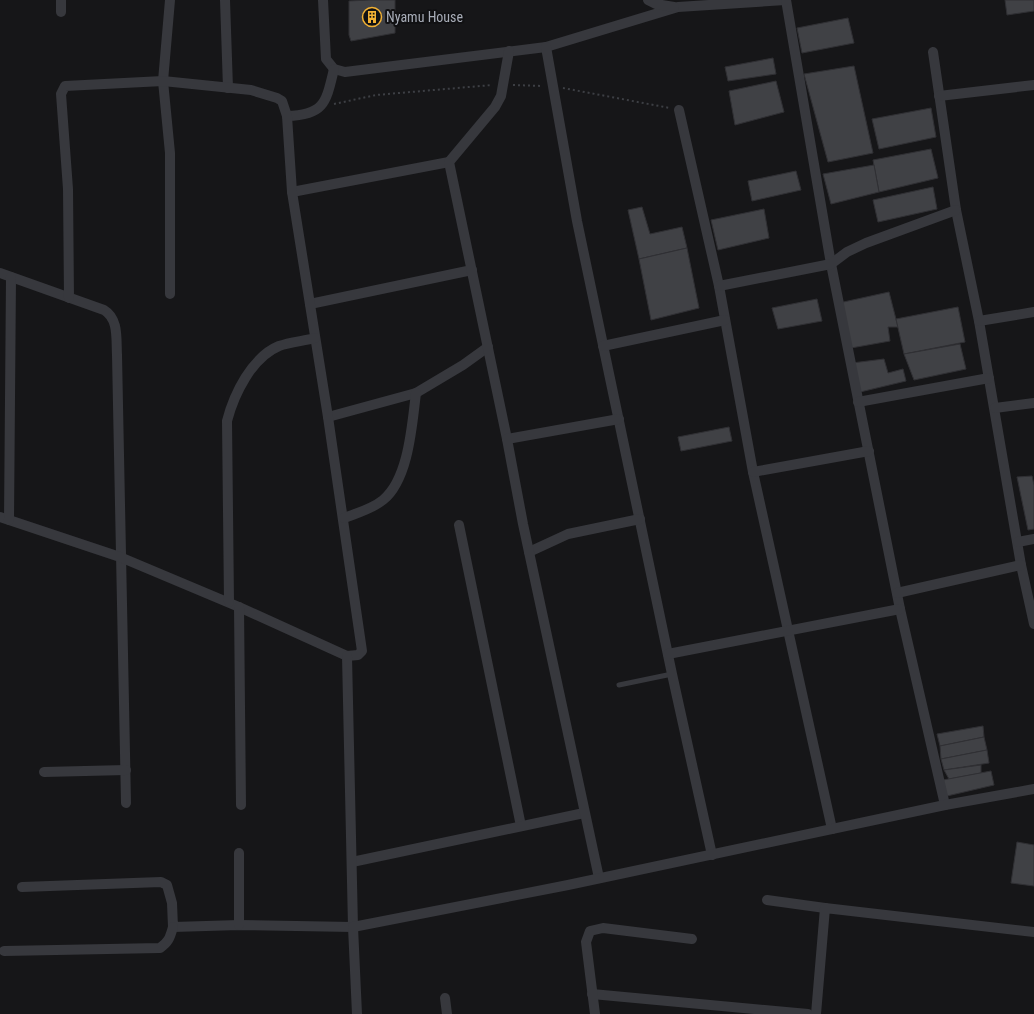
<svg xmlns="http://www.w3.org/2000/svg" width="1034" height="1014" font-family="'Roboto Condensed',sans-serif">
<rect width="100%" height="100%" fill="#161618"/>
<g fill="#404145" stroke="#303034">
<polygon points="369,0 395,0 395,33 351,41 349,35 349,1"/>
<polygon points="1005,0 1034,0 1034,11 1007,15"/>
<polygon points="848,18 854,43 802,53 797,28"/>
<polygon points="773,58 776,74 728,81 725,67"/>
<polygon points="854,66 873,153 828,162 804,74"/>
<polygon points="776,81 784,112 735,125 729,91"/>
<polygon points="931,108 936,137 879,149 872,119"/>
<polygon points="931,149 938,178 879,192 873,160"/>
<polygon points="874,165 879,192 831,204 823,174"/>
<polygon points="796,171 801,190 752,201 748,181"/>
<polygon points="933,187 937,209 878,222 873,200"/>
<polygon points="642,207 650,234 682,227 687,248 639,259 628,210"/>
<polygon points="764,209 769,238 718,250 711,220"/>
<polygon points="687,248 699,308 651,320 639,259"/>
<polygon points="889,292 898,327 888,327 890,341 851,348 839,303"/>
<polygon points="817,299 822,321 778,329 772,308"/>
<polygon points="958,307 965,342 904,354 896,319"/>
<polygon points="960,344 966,369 914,380 904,354"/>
<polygon points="884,359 888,373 903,369 906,381 860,392 852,363"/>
<polygon points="729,427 732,441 681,451 678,437"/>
<polygon points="1032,476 1034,485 1034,529 1028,530 1017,477"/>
<polygon points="983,726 984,737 940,746 937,734"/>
<polygon points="984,737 987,750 941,759 940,746"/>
<polygon points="987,750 989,763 944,770 941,759"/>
<polygon points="981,765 981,773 949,779 944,770"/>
<polygon points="991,771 994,785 947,796 943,780"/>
<polygon points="1017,842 1034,845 1034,886 1011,883"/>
</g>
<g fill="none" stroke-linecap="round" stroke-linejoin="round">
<g stroke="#3d3f44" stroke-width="2" stroke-dasharray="2 3" stroke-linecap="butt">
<polyline points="513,85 542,86"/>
<polyline points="563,88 670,108"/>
<polyline points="334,104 376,95 492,85"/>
</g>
<polyline stroke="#37383d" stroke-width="5" points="619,685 672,674"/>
<g stroke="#37383d" stroke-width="10">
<polyline points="170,0 163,81 170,153 170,294"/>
<polyline points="225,0 228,88"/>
<polyline points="323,0 326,59 334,69 345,72 546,47 678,7 785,0"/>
<polyline points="648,0 656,4 674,7"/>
<polyline points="786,0 831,264 900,609 945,805"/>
<polyline points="61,12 61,0"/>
<polyline points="546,47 577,221 672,674 712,855"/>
<polyline points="933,52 956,210 979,321 1021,565 1034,624"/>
<polyline points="939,96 1034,85"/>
<polyline points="679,110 719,286 753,472 832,829"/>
<path d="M 287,116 C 325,115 326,102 334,69"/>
<polyline points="292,192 449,162"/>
<path d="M 0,273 L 104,310 C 119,319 116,339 117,355 L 126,803"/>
<polyline points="719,286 831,264 847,252 866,243 956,210"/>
<polyline points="310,304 472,270"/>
<polyline points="979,321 1034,312"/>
<polyline points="603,346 725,320"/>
<polyline points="858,402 989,378"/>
<polyline points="995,408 1034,403"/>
<polyline points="328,417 416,393 463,365 488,347"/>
<polyline points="507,439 449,162 495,107 501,96 509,51"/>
<polyline points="753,472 869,451"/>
<polyline points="0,517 120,557 239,607 347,656 358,655 362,651 328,417 292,192 287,116 282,101 277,98 251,90 163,81 65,86 61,94 68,189 69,298"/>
<path d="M 344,518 C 357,513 372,509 383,500 C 409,479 412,424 416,393"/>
<polyline points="9,520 11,277"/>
<polyline points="459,525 521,826"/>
<polyline points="1018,542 1034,539"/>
<polyline points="529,552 568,534 640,519"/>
<polyline points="897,593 1021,565"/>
<path d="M 229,602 L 227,421 C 234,394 252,357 279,346 C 290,342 304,341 315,338"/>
<polyline points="239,607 241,805"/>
<polyline points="668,654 900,609"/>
<polyline points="44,772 126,770"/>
<polyline points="352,862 584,813"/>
<polyline points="599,878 523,524 507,439 619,419"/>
<polyline points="22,887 161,882 167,885 172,903 173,927 239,925 353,927 347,656"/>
<polyline points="767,900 825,908"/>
<polyline points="239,925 239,853"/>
<path d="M 4,951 L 160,948 C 169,942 170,937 173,927"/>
<polyline points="592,994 808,1014"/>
<polyline points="445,998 447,1014"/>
<polyline points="357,1014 353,927 568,885 945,805 1034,789"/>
<polyline points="595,1014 586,942 590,931 603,928 692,939"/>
<polyline points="816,1014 825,908 1034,932"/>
</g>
</g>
<defs>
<g id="building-ring" transform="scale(1)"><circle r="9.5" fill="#111113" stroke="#f2b134" stroke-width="1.5"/><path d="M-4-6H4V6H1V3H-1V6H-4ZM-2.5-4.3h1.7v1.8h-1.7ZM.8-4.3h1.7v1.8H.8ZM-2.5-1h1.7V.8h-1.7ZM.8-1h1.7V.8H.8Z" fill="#f2b134"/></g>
</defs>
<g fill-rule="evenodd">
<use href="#building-ring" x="372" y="17"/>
</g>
<g text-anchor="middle" stroke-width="4" stroke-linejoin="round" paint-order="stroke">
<g font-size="14" fill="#a8adb8" stroke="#111113" text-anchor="start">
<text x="386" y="22">Nyamu House</text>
</g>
</g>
</svg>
